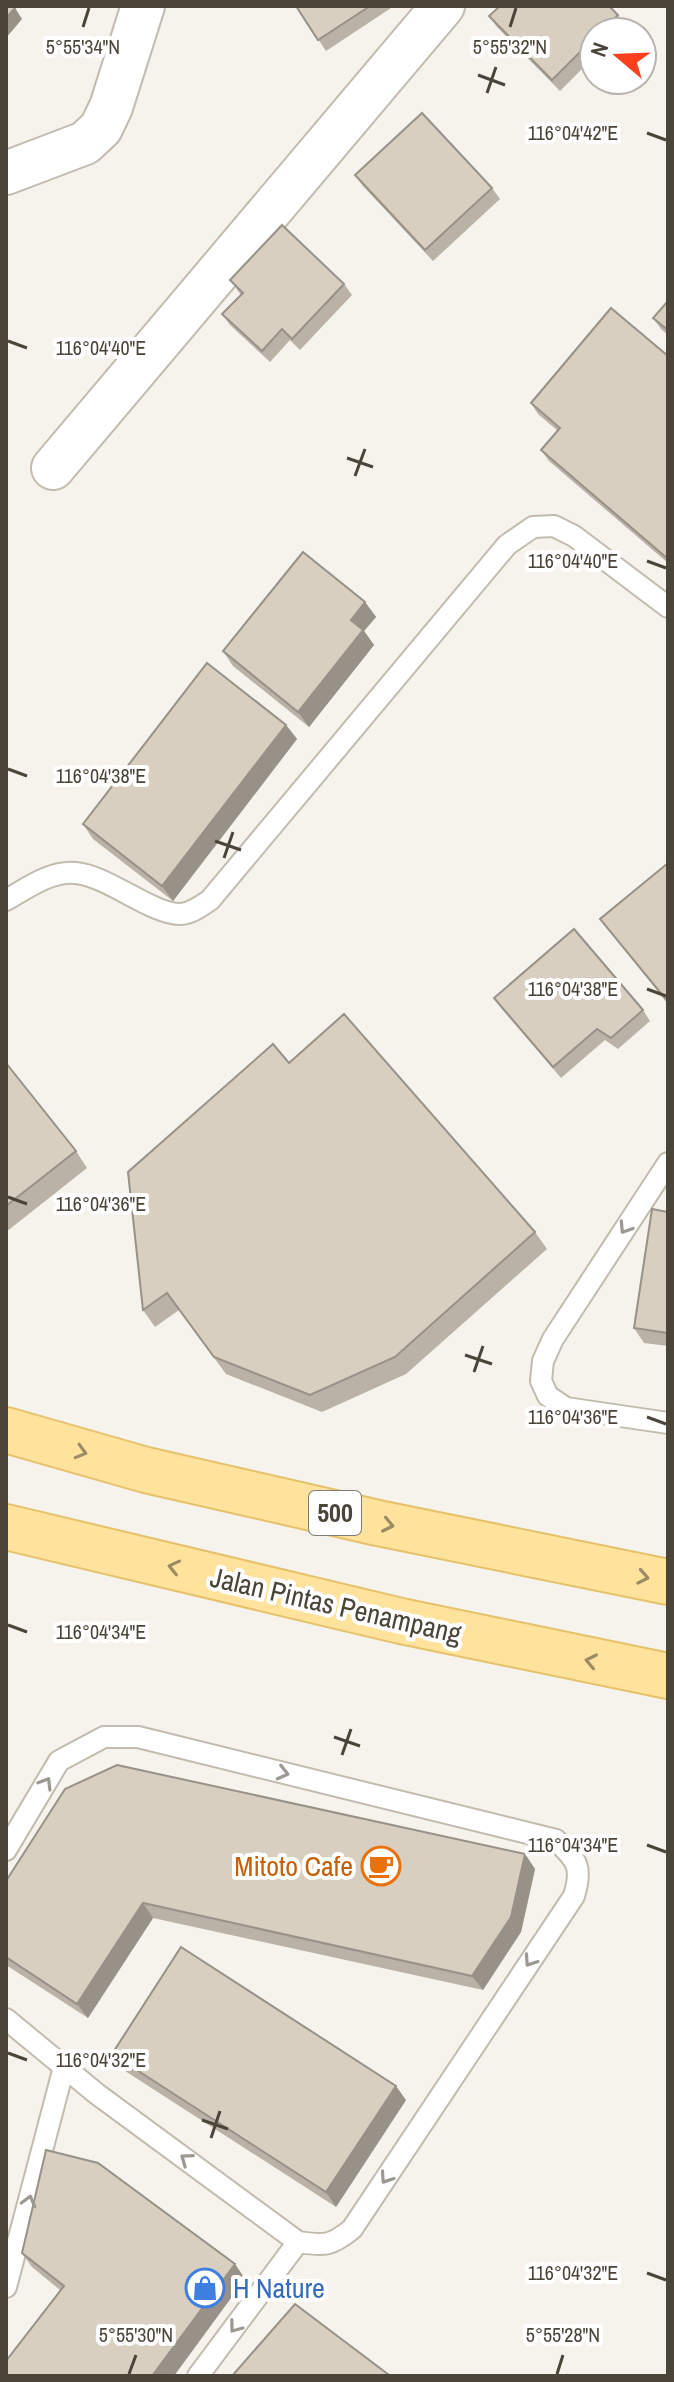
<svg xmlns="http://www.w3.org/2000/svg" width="674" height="2382" font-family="'Archivo Narrow',sans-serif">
<rect width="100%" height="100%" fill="#f6f3ec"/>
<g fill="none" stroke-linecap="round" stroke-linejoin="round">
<g stroke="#c2bbae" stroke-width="24">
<g id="lane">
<path d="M 6,900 C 26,889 51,870 76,873 C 108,876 153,915 181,914 C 192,913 201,906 210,900 L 507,545 L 533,527 L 554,526 L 574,536 L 668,607"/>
<polyline points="668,1163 553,1339 543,1361 541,1381 548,1396 566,1408 668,1423"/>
<path d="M 6,1850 L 59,1761 L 104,1737 L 138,1737 L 556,1840 C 577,1861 583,1866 574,1896 L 352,2229 C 331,2246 325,2246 298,2242 L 97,2094 L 6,2019"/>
<polyline points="6,2287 64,2067"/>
<polyline points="198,2376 298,2242"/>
</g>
</g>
<g stroke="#c2bbae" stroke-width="46">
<g id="street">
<polyline points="6,173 85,143 101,128 111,107 143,6"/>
<polyline points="53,468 443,6"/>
</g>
</g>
<g stroke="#e6c16a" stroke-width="48">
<g id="primary">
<polyline points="6,1430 146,1470 378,1523 668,1582"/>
<polyline points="6,1527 401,1621 668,1676"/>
</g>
</g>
<use href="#lane" stroke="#fff" stroke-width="20"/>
<use href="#street" stroke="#fff" stroke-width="42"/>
<use href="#primary" stroke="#ffe39c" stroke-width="44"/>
</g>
<g fill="#bab2a6">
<polygon points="296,6 389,6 391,8 326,51"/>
<polygon points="618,15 625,26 619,32 594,32 594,57 560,91 497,27 489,16"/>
<polygon points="355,175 492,188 500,199 433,261 363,186"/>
<polygon points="230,280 344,284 352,295 300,350 290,340 270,362 230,325 222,314 241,295"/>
<polygon points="668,301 668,335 661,329 653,318"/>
<polygon points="668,356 668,563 549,461 541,450 558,431 538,414 531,403"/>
<polygon points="365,602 376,617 364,631 374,645 309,727 233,666 223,651"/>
<polygon points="286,725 297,739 173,901 93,839 83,824"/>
<polygon points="668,863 668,1004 600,919"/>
<polygon points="494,998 643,1010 650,1021 618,1049 605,1040 561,1078 502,1009"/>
<polygon points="6,1063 76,1151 87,1168 6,1232"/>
<polygon points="289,1063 535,1232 547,1249 406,1374 322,1412 226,1374 179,1310 155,1327 143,1310"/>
<polygon points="668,1212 668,1346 644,1343 634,1328"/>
<polygon points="525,1854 535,1869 521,1932 483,1990 153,1918 88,2018 6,1965 6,1881"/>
<polygon points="112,2054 406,2100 336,2207 122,2069"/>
<polygon points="22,2253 235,2264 245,2279 60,2290 32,2267"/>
</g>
<g fill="#979187">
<polygon points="15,8 22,19 6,38 6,18"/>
<polygon points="365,602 376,617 364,631 374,645 309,727 298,712 351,620"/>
<polygon points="286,725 297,739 173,901 162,886"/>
<polygon points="525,1854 535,1869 521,1932 483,1990 472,1976"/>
<polygon points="143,1903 153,1918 88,2018 77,2004"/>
<polygon points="396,2086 406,2100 336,2207 326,2192"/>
<polygon points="235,2264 245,2279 174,2376 152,2376"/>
</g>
<g fill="#d8cfc1" stroke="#979187" stroke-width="2">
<polygon points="6,6 13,6 15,8 6,18"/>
<polygon points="296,6 370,6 318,40"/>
<polygon points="500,6 609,6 618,15 600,32 594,32 594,38 552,80 489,16"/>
<polygon points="422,113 492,188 425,250 355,175"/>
<polygon points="282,225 344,284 292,339 282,329 262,351 222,314 243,293 230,280"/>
<polygon points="668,301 668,330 653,318"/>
<polygon points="611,308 668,356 668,559 541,450 560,428 531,403"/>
<polygon points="303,552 365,602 351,620 363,630 298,712 223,651"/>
<polygon points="207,663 286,725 162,886 83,824"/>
<polygon points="668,863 668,1002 600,919"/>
<polygon points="574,929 643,1010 611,1038 597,1029 553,1067 494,998"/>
<polygon points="344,1014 535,1232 395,1357 310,1395 214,1357 167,1293 143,1310 128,1172 273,1044 289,1063"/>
<polygon points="6,1063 76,1151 6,1206"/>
<polygon points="652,1209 668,1212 668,1333 634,1328"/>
<polygon points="117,1765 525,1854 511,1917 472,1976 143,1903 77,2004 6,1957 6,1881 65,1789"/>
<polygon points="181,1947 396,2086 326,2192 112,2054"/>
<polygon points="46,2150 98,2163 235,2264 152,2376 6,2376 6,2361 64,2286 22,2253"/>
<polygon points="295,2304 389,2375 389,2376 232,2376"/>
</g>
<defs><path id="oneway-chevron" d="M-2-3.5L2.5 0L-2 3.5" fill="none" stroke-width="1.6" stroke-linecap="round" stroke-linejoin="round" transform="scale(2)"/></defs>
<g stroke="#9c9892">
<use href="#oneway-chevron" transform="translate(625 1228) rotate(123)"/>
<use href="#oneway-chevron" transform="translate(283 1773) rotate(14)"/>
<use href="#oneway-chevron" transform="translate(46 1783) rotate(-59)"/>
<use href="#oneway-chevron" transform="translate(530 1961) rotate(124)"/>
<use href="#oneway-chevron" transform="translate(186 2159) rotate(-144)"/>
<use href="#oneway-chevron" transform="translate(386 2178) rotate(124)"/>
<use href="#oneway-chevron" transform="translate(29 2201) rotate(-75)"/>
<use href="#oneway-chevron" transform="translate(235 2327) rotate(127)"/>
</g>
<g stroke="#9c8c66">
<use href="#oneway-chevron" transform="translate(81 1452) rotate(16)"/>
<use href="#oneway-chevron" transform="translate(388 1525) rotate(12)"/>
<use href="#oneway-chevron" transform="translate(174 1567) rotate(-167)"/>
<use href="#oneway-chevron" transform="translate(643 1577) rotate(11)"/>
<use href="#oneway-chevron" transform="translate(591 1661) rotate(-168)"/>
</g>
<path fill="none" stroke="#4b4439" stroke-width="3" d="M 83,27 L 89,8M 510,27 L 516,8M 478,75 L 505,85M 487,93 L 496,67M 647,133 L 666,140M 8,341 L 27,348M 347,458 L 373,467M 355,476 L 365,449M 647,561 L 666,568M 8,769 L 27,776M 215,841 L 241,850M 224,858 L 233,832M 647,989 L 666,996M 8,1197 L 27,1204M 465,1355 L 492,1364M 474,1372 L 483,1346M 647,1417 L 666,1424M 8,1625 L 27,1632M 334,1737 L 360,1746M 342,1755 L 351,1729M 647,1845 L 666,1852M 8,2053 L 27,2060M 202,2120 L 228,2129M 211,2138 L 220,2111M 647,2273 L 666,2280M 129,2374 L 136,2355M 557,2374 L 563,2355"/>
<defs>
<g id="cafe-ring" transform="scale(2)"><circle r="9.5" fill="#fff" stroke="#e8710a" stroke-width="1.5"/><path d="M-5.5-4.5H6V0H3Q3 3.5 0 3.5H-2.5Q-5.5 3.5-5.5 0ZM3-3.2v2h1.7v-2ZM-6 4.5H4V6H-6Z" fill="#e8710a"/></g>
<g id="shop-ring" transform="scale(2)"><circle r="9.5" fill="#fff" stroke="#3f7fe0" stroke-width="1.5"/><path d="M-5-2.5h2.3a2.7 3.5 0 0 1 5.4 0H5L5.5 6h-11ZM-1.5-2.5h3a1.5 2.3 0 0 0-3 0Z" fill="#3f7fe0"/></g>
</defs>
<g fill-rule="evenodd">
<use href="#cafe-ring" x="381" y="1866"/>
<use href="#shop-ring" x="205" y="2288"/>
</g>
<g text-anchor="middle" stroke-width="8" stroke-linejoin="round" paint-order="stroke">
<rect fill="#fff" stroke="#817c74" stroke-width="2" x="309" y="1491" width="52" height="44" rx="6"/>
<g font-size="26" font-weight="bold" fill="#4b4439">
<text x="335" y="1522">500</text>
</g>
<g font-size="28" fill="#4b4439" stroke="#fff">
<text transform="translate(336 1605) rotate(13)" y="10">Jalan Pintas Penampang</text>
</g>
<g font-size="28" fill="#c56008" stroke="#fff" text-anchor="end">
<text x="353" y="1876">Mitoto Cafe</text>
</g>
<g font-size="28" fill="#366cbe" stroke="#fff" text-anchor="start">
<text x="233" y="2298">H Nature</text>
</g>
</g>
<g font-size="20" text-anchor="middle" fill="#4b4439" stroke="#fff" stroke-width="8" stroke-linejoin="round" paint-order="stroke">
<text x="83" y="54">5°55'34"N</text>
<text x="510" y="54">5°55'32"N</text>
<text x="573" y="140">116°04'42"E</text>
<text x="101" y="355">116°04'40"E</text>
<text x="573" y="568">116°04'40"E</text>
<text x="101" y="783">116°04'38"E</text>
<text x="573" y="996">116°04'38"E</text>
<text x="101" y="1211">116°04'36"E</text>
<text x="573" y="1424">116°04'36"E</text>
<text x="101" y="1639">116°04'34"E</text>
<text x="573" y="1852">116°04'34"E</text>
<text x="101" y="2067">116°04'32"E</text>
<text x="573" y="2280">116°04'32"E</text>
<text x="136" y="2342">5°55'30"N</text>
<text x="563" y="2342">5°55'28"N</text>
</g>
<rect width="674" height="2382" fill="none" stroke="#4b4439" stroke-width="16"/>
<g transform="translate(618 56) rotate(289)"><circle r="38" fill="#ffffff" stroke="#b7b4b0" stroke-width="2"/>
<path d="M0-6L14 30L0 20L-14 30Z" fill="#fc3f1d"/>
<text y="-12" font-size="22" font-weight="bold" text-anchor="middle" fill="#4b4439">N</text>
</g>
</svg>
